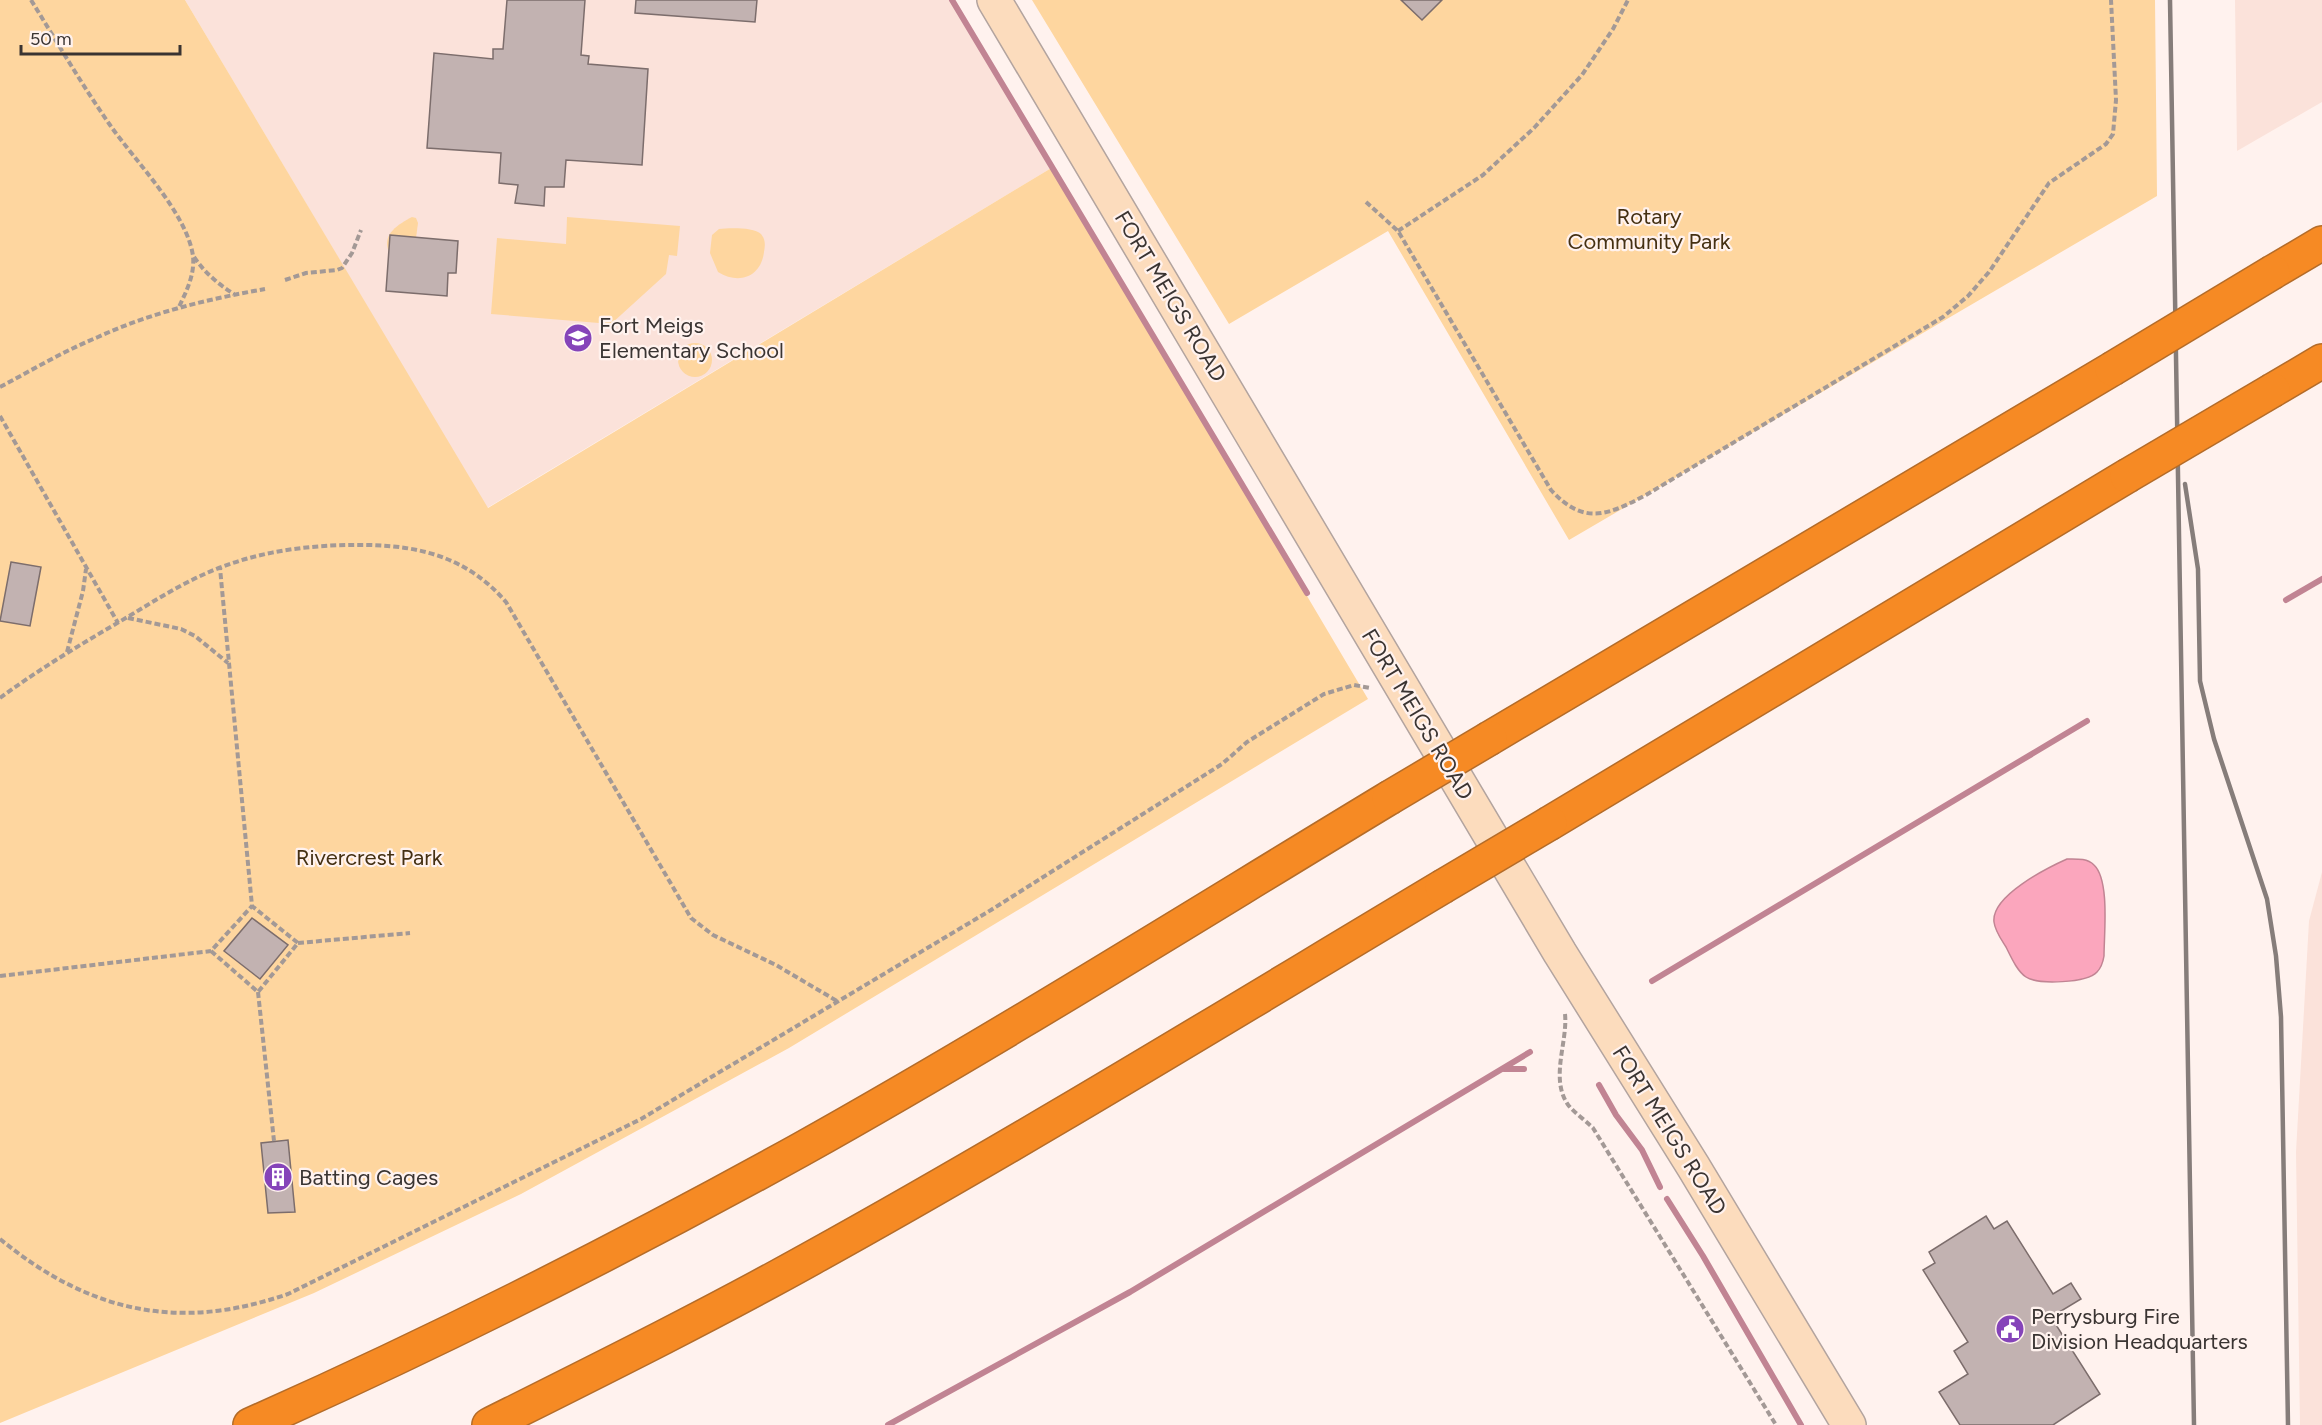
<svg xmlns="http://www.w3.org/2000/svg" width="2322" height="1425" font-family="Figtree,sans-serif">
<rect width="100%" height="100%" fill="#fff2ee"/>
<g fill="#fbe2da">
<polygon points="185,0 955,0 1053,167 487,508"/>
<polygon points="2235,0 2322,0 2322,102 2237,151"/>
<polygon points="2322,872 2322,1425 2300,1425 2296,1152 2309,921"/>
</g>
<g fill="#fed69f">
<polygon points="0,0 185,0 488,508 1053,167 1368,699 789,1048 521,1194 314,1293 0,1423"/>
<polygon points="1032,0 2155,0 2157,196 1569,540 1388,231 1229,324"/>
<path d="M 412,217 L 416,218 L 418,223 L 416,238 L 389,252 C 381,234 399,224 412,217 Z"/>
<polygon points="567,217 680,226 677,256 669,255 666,274 611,324 491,314 497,238 566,244"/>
<path d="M 719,229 C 729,228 754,227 761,234 C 766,240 765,246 764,252 C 761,277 739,285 718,272 L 710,253 L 712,235 Z"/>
<circle cx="695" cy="360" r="17"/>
</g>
<path fill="#fba6bd" stroke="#c18493" stroke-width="1.5" d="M 2067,859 C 2076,859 2087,858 2094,865 C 2110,880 2104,934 2104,956 C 2103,962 2101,968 2097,972 C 2087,983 2038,985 2026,977 C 2017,971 2011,957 2006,947 C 2001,939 1995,931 1994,922 C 1991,896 2047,868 2067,859 Z"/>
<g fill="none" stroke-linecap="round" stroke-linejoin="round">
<g stroke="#c18493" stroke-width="6">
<polyline points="952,0 1307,593"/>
<polyline points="2286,600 2322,579"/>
<polyline points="1652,981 2087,721"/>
<polyline points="1504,1069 1524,1069"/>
<polyline points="1599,1085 1616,1115 1642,1150 1660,1187"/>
<polyline points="1667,1199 1703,1256 1801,1425"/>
<polyline points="888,1425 1130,1292 1530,1052"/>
</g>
</g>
<g fill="#c2b2b1" stroke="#7c6d6c" stroke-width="1.5">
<polygon points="507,0 585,0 581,55 589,56 588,64 648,69 642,165 566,160 564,187 545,187 544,206 515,203 518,185 499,183 501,153 427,148 434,53 493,59 493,49 503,49"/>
<polygon points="636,0 757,0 755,22 635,13"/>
<polygon points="1401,0 1442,0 1422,20"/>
<polygon points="390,235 458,241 456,273 448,273 447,296 386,291"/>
<polygon points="11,562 41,567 30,626 0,621"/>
<polygon points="252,918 288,945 260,979 224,951"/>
<polygon points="288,1140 295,1212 268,1213 261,1143"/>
<polygon points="1986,1216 1994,1229 2007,1221 2053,1294 2071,1283 2081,1299 2051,1317 2100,1394 2053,1425 1960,1425 1939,1392 1968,1374 1954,1351 1968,1342 1923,1270 1935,1263 1929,1252"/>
</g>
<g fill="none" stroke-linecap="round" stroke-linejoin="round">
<g stroke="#b3a49f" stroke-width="36">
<polyline id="secondary" points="994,0 1560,953 1693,1166 1849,1425"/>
</g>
<g stroke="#b46c29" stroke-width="36">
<g id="highway">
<polyline points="2273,272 2322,243"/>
<polyline points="2273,390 2322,361"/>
<polyline points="1490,738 2112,369"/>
<polyline points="1550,823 2127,476"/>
<path d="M 250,1425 C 437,1342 621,1249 800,1150 C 1000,1038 1194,916 1389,798"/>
<path d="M 489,1425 C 597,1371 706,1317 812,1258 C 1025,1140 1233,1012 1442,887"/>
</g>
</g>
<g stroke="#a39996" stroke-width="4" stroke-dasharray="6 3" stroke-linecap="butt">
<path d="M 31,0 C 57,42 82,85 110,125 C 135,161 187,213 193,256 C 195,275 186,292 178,309"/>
<path d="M 1366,202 L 1398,231 L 1551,490 C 1584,526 1608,515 1646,495 L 1943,317 L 1968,296 L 1989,272 L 2049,183 L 2106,144 L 2113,134 L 2116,100 L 2111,0"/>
<polyline points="1398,231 1483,175 1534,128 1582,75 1613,29 1628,0"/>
<path d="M 194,257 C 205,273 218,284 234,294"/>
<polyline points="285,280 306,273 337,270 342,268 352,253 361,230"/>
<path d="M 0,387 C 32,370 64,351 98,337 C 150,313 208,299 265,289"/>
<polyline points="0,416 118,623"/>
<polyline points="128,618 181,629 195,636 228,663"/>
<polyline points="67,652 83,591 86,569"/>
<path d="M 0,698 C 38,670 78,646 119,622 C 143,608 166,593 190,581 C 246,552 306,544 368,545 C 423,546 469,559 506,602 L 691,918 L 713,935 L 776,965 L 837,1001"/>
<polyline points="298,943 410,933"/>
<polyline points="211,951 258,992 298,943 252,906 220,568"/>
<polyline points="0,976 211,951 252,906"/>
<polyline points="258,992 274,1141"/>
<path d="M 1565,1014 C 1568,1042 1549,1080 1569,1106 C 1576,1114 1586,1121 1593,1128 L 1776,1425"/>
<path d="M 0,1239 C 89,1312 178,1332 288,1294 L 641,1119 L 991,910 L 1222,764 L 1247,742 L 1324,694 L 1354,685 L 1370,688"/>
</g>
<use href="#secondary" stroke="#fcdcbd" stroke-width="33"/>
<use href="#highway" stroke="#f68a24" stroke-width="33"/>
<g stroke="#867d7a" stroke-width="4.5">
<polyline points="2170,0 2194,1425"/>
<polyline points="2185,484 2198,569 2200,681 2214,739 2267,899 2276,956 2281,1017 2288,1425"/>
</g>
<g stroke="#b46c29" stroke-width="36" stroke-linecap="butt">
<g id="highway-bridge">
<polyline points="2112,369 2273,272"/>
<polyline points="2127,476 2273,390"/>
<polyline points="1389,798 1490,738"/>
<polyline points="1442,887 1550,823"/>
</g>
</g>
<use href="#highway-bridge" stroke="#f68a24" stroke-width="33"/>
</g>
<defs>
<g id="school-disc" transform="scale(1.5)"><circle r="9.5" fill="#8544b9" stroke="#fff2ee"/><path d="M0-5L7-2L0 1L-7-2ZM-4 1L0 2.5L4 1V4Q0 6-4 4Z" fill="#fff"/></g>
<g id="building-disc" transform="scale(1.5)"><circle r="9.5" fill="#8544b9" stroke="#fff2ee"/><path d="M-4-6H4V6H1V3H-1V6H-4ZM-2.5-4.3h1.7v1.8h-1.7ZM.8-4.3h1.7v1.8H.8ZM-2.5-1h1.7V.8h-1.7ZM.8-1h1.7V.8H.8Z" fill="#fff"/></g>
<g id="civic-disc" transform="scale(1.5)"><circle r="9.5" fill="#8544b9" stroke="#fff2ee"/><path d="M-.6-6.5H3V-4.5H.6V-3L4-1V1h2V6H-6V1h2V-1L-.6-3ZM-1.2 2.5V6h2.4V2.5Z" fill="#fff"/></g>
</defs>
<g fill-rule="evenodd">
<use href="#school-disc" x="578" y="338"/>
<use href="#building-disc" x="278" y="1177"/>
<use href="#civic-disc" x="2010" y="1329"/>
</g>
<g text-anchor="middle" stroke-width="4.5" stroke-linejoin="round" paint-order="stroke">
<g font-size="22" fill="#453012" stroke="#fff2ee">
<text x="1649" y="224">Rotary<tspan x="1649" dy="25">Community Park</tspan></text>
<text x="369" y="865">Rivercrest Park</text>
</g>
<g font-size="22" fill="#3a3432" stroke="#fff2ee">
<text transform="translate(1171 296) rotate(59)" y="8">FORT MEIGS ROAD</text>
<text transform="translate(1418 714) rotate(59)" y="8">FORT MEIGS ROAD</text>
<text transform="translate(1670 1130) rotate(58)" y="8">FORT MEIGS ROAD</text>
</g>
<g font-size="22" fill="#3a3432" stroke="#fff2ee" text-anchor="start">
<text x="599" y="333">Fort Meigs<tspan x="599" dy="25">Elementary School</tspan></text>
<text x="299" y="1185">Batting Cages</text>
<text x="2031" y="1324">Perrysburg Fire<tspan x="2031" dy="25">Division Headquarters</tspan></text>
</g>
</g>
<path d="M21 45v9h159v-9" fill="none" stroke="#3a3432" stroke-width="3"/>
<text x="30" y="45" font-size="18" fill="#3a3432" stroke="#fff2ee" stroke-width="4.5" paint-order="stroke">50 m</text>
</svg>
